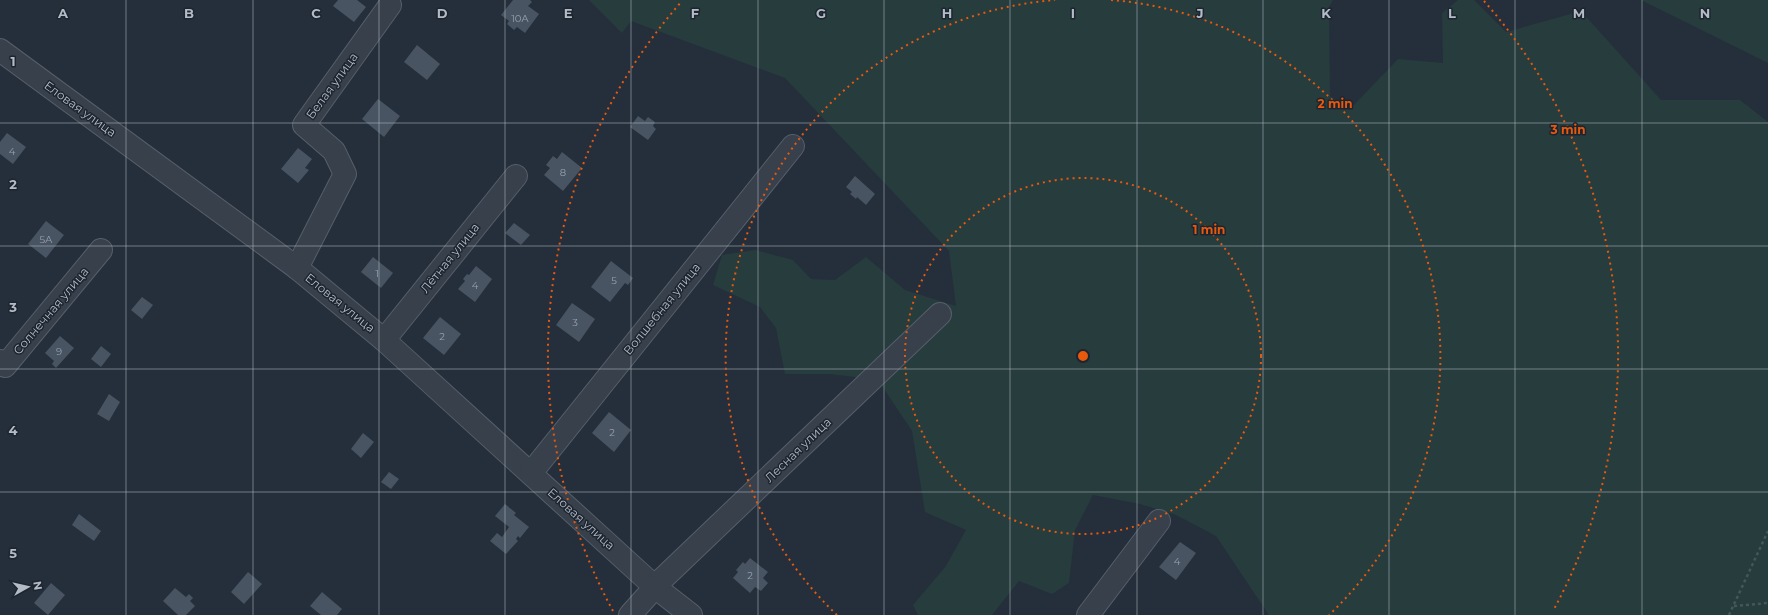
<svg xmlns="http://www.w3.org/2000/svg" width="1768" height="615" font-family="Montserrat,sans-serif">
<rect width="100%" height="100%" fill="#242f3b"/>
<g fill="#273c3d">
<polygon points="589,0 1333,0 1329,7 1330,96 1349,110 1398,59 1443,63 1442,13 1458,0 1474,0 1506,32 1581,11 1661,100 1740,100 1768,122 1768,615 1269,615 1216,536 1176,515 1140,504 1093,495 1075,530 1069,583 1052,594 1019,581 992,615 918,615 913,605 946,566 966,530 925,512 912,431 878,380 831,374 785,374 776,328 760,307 713,285 722,255 755,250 793,260 811,279 835,280 866,257 905,290 956,306 949,251 785,78 631,21 622,33"/>
<polygon points="1641,0 1768,0 1768,63"/>
</g>
<g fill="#485462">
<polygon points="338,0 357,0 366,7 354,22 333,6"/>
<polygon points="513,0 530,0 532,2 528,6 539,14 525,33 517,27 514,30 507,24 509,21 501,15"/>
<polygon points="417,45 440,64 427,80 404,62"/>
<polygon points="378,99 400,116 384,137 362,119"/>
<polygon points="638,116 645,121 648,117 655,122 653,126 656,129 648,140 630,127"/>
<polygon points="7,133 26,147 13,164 0,154 0,142"/>
<polygon points="298,148 312,159 305,168 309,170 298,183 281,169"/>
<polygon points="562,152 582,168 563,191 544,175 550,168 546,165 553,156 557,159"/>
<polygon points="855,176 875,194 866,205 857,197 856,199 850,194 852,192 846,187"/>
<polygon points="46,221 64,235 46,258 28,244"/>
<polygon points="514,223 530,235 521,245 505,233"/>
<polygon points="373,257 393,273 381,288 361,272"/>
<polygon points="611,261 633,278 628,285 625,283 610,302 591,287"/>
<polygon points="476,266 492,279 475,302 458,289 465,281 463,279 467,274 469,275"/>
<polygon points="142,297 153,305 142,319 131,310"/>
<polygon points="572,303 595,319 579,342 556,325"/>
<polygon points="440,317 461,334 444,355 423,338"/>
<polygon points="60,336 74,348 56,368 52,364 54,361 45,353"/>
<polygon points="101,346 111,354 101,367 91,359"/>
<polygon points="109,394 120,402 109,421 97,414"/>
<polygon points="609,412 631,430 614,452 592,433"/>
<polygon points="363,433 374,442 361,458 351,449"/>
<polygon points="389,472 399,479 391,489 381,482"/>
<polygon points="505,504 516,513 514,515 529,527 520,538 518,536 516,539 518,541 506,554 490,541 497,533 502,537 509,527 495,516"/>
<polygon points="79,514 101,531 94,541 72,525"/>
<polygon points="1180,542 1196,553 1176,580 1159,567"/>
<polygon points="750,558 768,572 763,578 768,583 761,591 755,587 750,593 733,578 738,572 736,570 743,562 745,564"/>
<polygon points="248,572 262,584 244,604 231,592"/>
<polygon points="51,583 65,595 48,615 34,603"/>
<polygon points="175,588 186,597 189,594 193,598 190,601 195,606 186,615 178,615 163,601"/>
<polygon points="322,592 342,609 337,615 321,615 310,606"/>
</g>
<g fill="none" stroke-linecap="round" stroke-linejoin="round">
<g stroke="#565e6a" stroke-width="24">
<g id="minor">
<polyline points="0,50 297,268 384,340 655,587 691,615"/>
<polyline points="297,268 345,174 334,151 304,125 390,5"/>
<polyline points="384,340 516,176"/>
<polyline points="0,361 5,366 101,250"/>
<polyline points="531,473 793,146"/>
<polyline points="655,586 940,314"/>
<polyline points="630,615 655,587"/>
<polyline points="1088,615 1159,521"/>
</g>
</g>
<g stroke="#44575a" stroke-width="2.5" stroke-dasharray="3 3" stroke-linecap="butt">
<polyline points="1734,606 1768,603"/>
<polyline points="1729,615 1768,531"/>
</g>
<use href="#minor" stroke="#38404c" stroke-width="22"/>
</g>
<path fill="none" stroke="#b3bbc7" stroke-width="1" stroke-opacity="0.55" d="M 126,0 L 126,615M 253,0 L 253,615M 379,0 L 379,615M 505,0 L 505,615M 631,0 L 631,615M 758,0 L 758,615M 884,0 L 884,615M 1010,0 L 1010,615M 1137,0 L 1137,615M 1263,0 L 1263,615M 1389,0 L 1389,615M 1515,0 L 1515,615M 1642,0 L 1642,615M 0,123 L 1768,123M 0,246 L 1768,246M 0,369 L 1768,369M 0,492 L 1768,492"/>
<g fill="none" stroke="#e8590c" stroke-width="2" stroke-dasharray="2 4">
<circle cx="1083" cy="356" r="178"/>
<path d="M837 615A357 357 0 0 1 1055 0M1111 0A357 357 0 0 1 1329 615"/>
<path d="M613 611A535 535 0 0 1 682 1M1484 1A535 535 0 0 1 1553 611"/>
</g>
<g text-anchor="middle" stroke-width="3" stroke-linejoin="round" paint-order="stroke">
<g font-size="10" fill="#98a1ae">
<text x="520" y="22">10А</text>
<text x="12" y="155">4</text>
<text x="563" y="176">8</text>
<text x="46" y="243">5А</text>
<text x="377" y="277">1</text>
<text x="614" y="284">5</text>
<text x="475" y="289">4</text>
<text x="575" y="326">3</text>
<text x="442" y="340">2</text>
<text x="59" y="355">9</text>
<text x="612" y="436">2</text>
<text x="1177" y="565">4</text>
<text x="750" y="579">2</text>
</g>
<g font-size="12" fill="#b3bbc7" stroke="#1d2530">
<text transform="translate(332 86) rotate(-54)" y="4">Белая улица</text>
<text transform="translate(80 109) rotate(36)" y="4">Еловая улица</text>
<text transform="translate(450 258) rotate(-51)" y="4">Лётная улица</text>
<text transform="translate(340 303) rotate(39)" y="4">Еловая улица</text>
<text transform="translate(662 309) rotate(-51)" y="4">Волшебная улица</text>
<text transform="translate(51 311) rotate(-50)" y="4">Солнечная улица</text>
<text transform="translate(798 450) rotate(-44)" y="4">Лесная улица</text>
<text transform="translate(581 519) rotate(42)" y="4">Еловая улица</text>
</g>
</g>
<g font-size="13" text-anchor="middle" font-weight="bold" fill="#b3bbc7" stroke="#1d2530" stroke-width="3" stroke-linejoin="round" paint-order="stroke">
<text x="63" y="18">A</text>
<text x="189" y="18">B</text>
<text x="316" y="18">C</text>
<text x="442" y="18">D</text>
<text x="568" y="18">E</text>
<text x="695" y="18">F</text>
<text x="821" y="18">G</text>
<text x="947" y="18">H</text>
<text x="1073" y="18">I</text>
<text x="1200" y="18">J</text>
<text x="1326" y="18">K</text>
<text x="1452" y="18">L</text>
<text x="1579" y="18">M</text>
<text x="1705" y="18">N</text>
<text x="13" y="66">1</text>
<text x="13" y="189">2</text>
<text x="13" y="312">3</text>
<text x="13" y="435">4</text>
<text x="13" y="558">5</text>
</g>
<circle cx="1083" cy="356" r="6" fill="#e8590c" stroke="#1d2530" stroke-width="2"/>
<g font-size="12" text-anchor="middle" font-weight="bold" fill="#e8590c" stroke="#1d2530" stroke-width="3" stroke-linejoin="round" paint-order="stroke">
<text x="1335" y="108">2 min</text>
<text x="1568" y="134">3 min</text>
<text x="1209" y="234">1 min</text>
</g>
<g transform="translate(28 587) rotate(82)" stroke="#1d2530" stroke-width="3" paint-order="stroke">
<path d="M0-3L7 15L0 10L-7 15Z" fill="#b3bbc7"/>
<text y="-6" font-size="11" font-weight="bold" text-anchor="middle" fill="#b3bbc7">N</text>
</g>
</svg>
